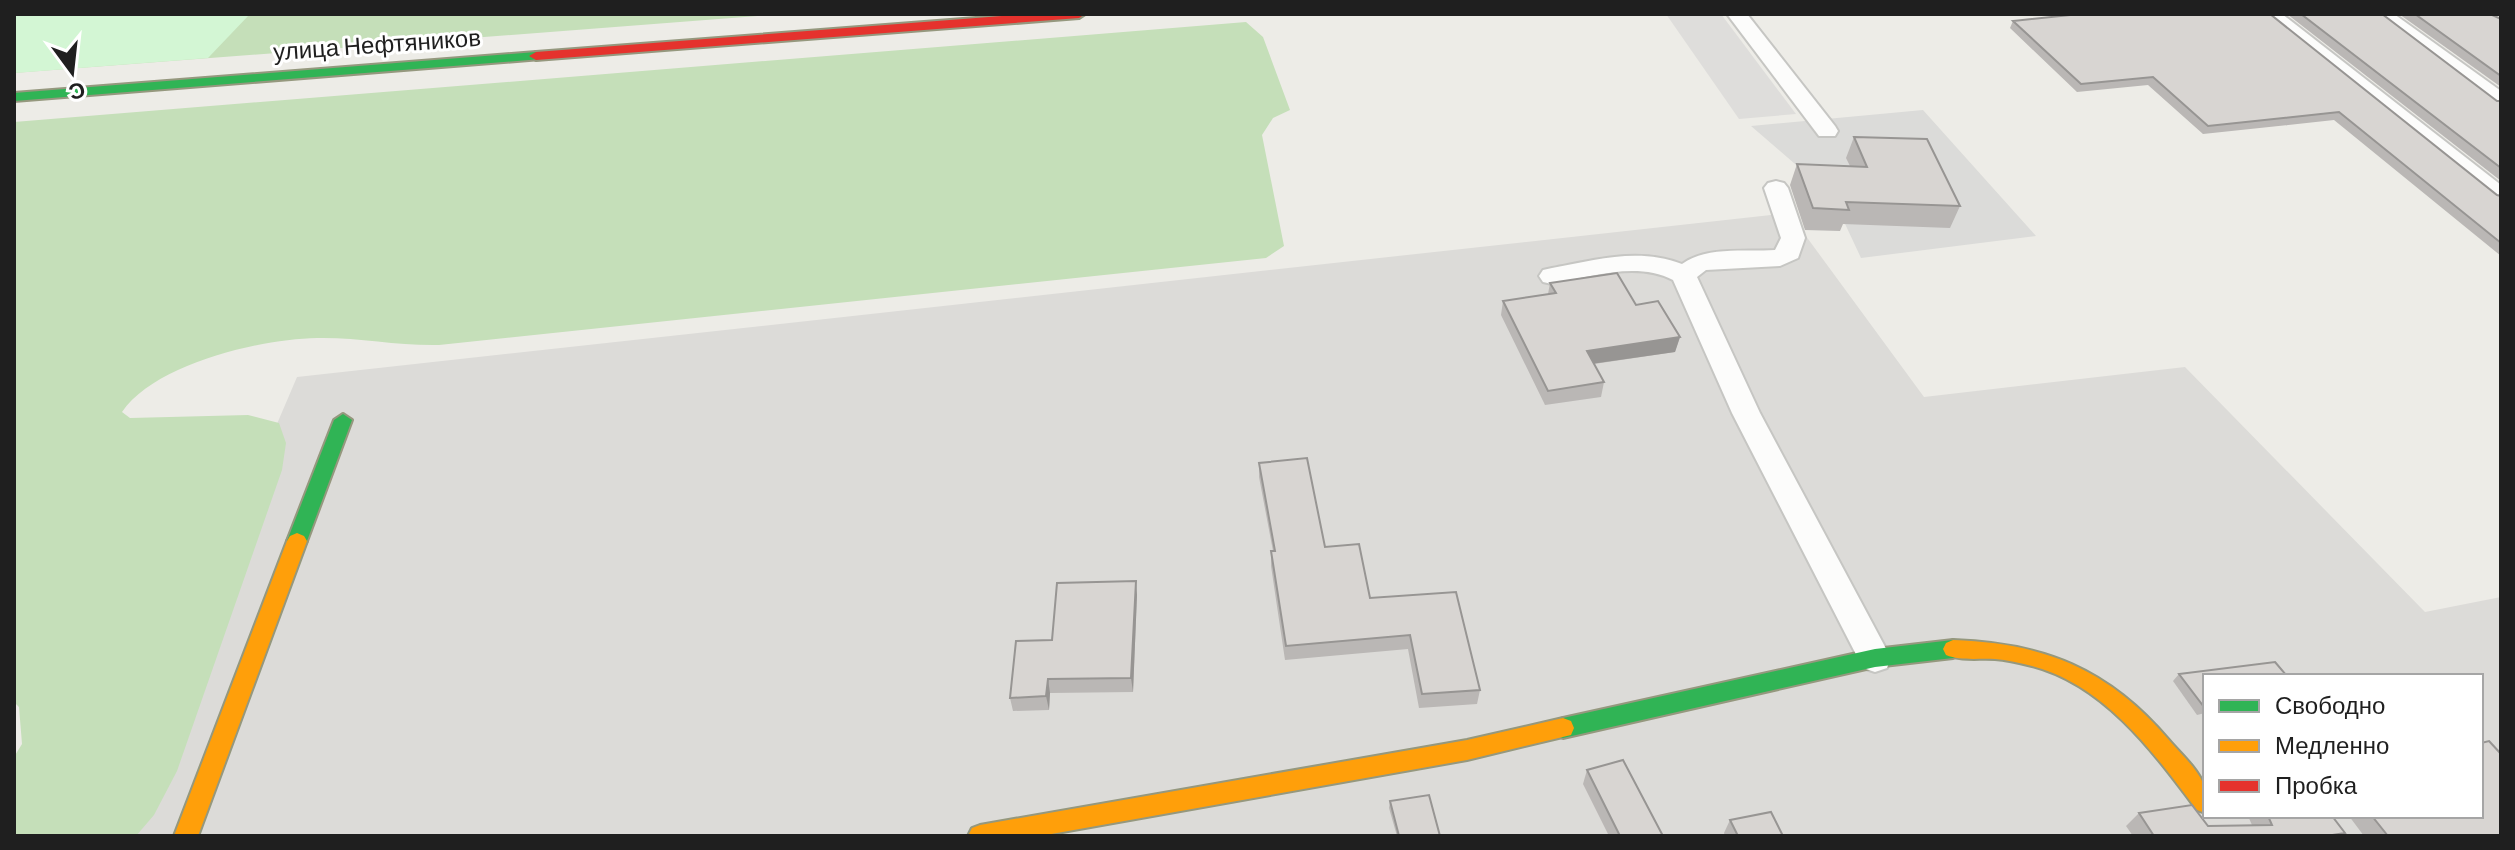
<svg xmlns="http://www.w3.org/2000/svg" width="2515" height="850" font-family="Barlow,sans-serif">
<rect width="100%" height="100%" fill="#edece7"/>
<path fill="#dcdbd8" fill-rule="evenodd" d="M 1789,213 L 1924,397 L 2185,367 L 2425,612 L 2501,597 L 2501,836 L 101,836 L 297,377 ZM 2205,676 L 2481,676 L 2481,816 L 2205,816 Z"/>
<polygon fill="#dbdbd9" points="1923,110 2036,236 1861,258 1832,196 1751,126"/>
<g fill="#c5dfb9">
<polygon points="14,14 785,14 14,73"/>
<path d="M 1246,22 L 1263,37 L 1290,110 L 1273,118 L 1262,135 L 1284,246 L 1266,258 L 439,345 C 398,346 357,337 317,338 C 260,339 155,364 122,412 L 130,418 L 248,415 L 279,423 L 286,443 L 282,470 L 177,771 L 154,815 L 136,836 L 14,836 L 14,757 L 22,744 L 19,707 L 14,702 L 14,122 Z"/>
</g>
<polygon fill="#d3f6d4" points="14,14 250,14 208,58 14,73"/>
<polygon fill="#dedddb" points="1666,14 1721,14 1796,114 1739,119"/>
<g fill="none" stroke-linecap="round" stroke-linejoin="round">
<g stroke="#c6c6c3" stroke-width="4">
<g id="lane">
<polygon points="1727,14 1747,14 1835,126 1838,131 1835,136 1819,136"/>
<polygon points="2260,14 2282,14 2501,185 2501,203 2493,201"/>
<polygon points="2371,14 2394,14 2501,91 2501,107 2493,106"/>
<path d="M 1776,181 L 1784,183 L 1788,188 L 1805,238 L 1798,258 L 1780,266 L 1706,270 L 1697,277 L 1760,413 L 1891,658 L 1887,668 L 1875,672 L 1863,668 L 1732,413 L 1673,280 C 1637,261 1590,277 1552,284 L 1543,282 L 1539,276 L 1543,270 L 1552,268 C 1595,260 1639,247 1682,264 C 1706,246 1746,252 1775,250 L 1781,238 L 1764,188 L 1768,183 Z"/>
</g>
</g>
<g stroke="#95987e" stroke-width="4">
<g id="fast">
<polygon points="536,52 541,53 541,59 14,101 14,93"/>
<polygon points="343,414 352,420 307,541 304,546 290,546 287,541 334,420"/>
<polygon points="1953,640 1960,643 1963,649 1960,655 1953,658 1875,667 1563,738 1555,735 1552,728 1555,721 1563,718 1875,649"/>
</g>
</g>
<g stroke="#95987e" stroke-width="4">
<g id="slow">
<polygon points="297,533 304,536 307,541 198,836 174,836 287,541 290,536"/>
<path d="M 1953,640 C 2044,643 2109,669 2169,740 C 2180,753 2196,767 2203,783 C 2207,791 2205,804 2205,813 L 2197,810 C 2154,753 2105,685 2032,666 C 2020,663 2007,660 1995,659 C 1979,658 1961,661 1946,655 L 1943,649 L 1946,643 Z"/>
<polygon points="1563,718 1571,721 1574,728 1571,735 1467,760 1040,836 968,836 972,828 980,825 1467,740"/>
</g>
</g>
<g stroke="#95987e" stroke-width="4">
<polygon id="jam" points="1029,14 1085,14 1079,18 536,60 529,56 536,52"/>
</g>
<use href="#lane" fill="#fcfcfb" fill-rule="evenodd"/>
<use href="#fast" fill="#30b455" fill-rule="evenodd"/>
<use href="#slow" fill="#ff9f0a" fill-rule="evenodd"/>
<use href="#jam" fill="#e5322d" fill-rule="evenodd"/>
</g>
<g fill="#bab7b5">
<polygon points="2270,14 2497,195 2501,196 2501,256 2334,120 2203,134 2148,85 2077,92 2010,28 2013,21"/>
<polygon points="2287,14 2382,14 2497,101 2501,101 2501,181"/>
<polygon points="2399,14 2490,14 2501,19 2501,87"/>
<polygon points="1854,137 1960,206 1950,228 1843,224 1840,231 1805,230 1790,185 1797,164 1850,166 1846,158"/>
<polygon points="1550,283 1636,305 1680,337 1675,352 1594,364 1604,382 1601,397 1545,405 1501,315 1503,301 1548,294"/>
<polygon points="1259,463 1325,547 1370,598 1480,690 1477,704 1419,708 1408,649 1285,660 1271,566 1271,551 1273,551 1259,477"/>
<polygon points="1137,595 1133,692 1050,693 1049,710 1013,711 1010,698"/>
<polygon points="2179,674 2205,676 2205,713 2197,715 2173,681"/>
<polygon points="1587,770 1663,836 1609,836 1583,784"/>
<polygon points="1390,801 1440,836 1397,836 1389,808"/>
<polygon points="2139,813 2208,826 2252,825 2248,816 2332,816 2345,833 2341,836 2133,836 2126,826"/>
<polygon points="2349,816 2481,816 2501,836 2364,836"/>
<polygon points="1730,820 1783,836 1725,836 1724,833"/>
</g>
<g fill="#979593">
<polygon points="1680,337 1675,352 1584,365 1587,351"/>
<polygon points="1136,581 1137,595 1133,692 1131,678"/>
<polygon points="1048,679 1050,693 1049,710 1046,696"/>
</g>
<g fill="#d8d5d2" stroke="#979593" stroke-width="2">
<polygon points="2080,14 2270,14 2497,195 2501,196 2501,243 2339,112 2208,126 2153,77 2081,84 2013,21"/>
<polygon points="2301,14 2382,14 2497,101 2501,101 2501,168"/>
<polygon points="2415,14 2490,14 2501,19 2501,76"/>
<polygon points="1854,137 1927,139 1960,206 1846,202 1849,210 1813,208 1797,164 1867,167"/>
<polygon points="1617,273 1636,305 1658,301 1680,337 1587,351 1604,382 1548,391 1503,301 1556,293 1550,283"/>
<polygon points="1307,458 1325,547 1359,544 1370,598 1456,592 1480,690 1422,694 1410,635 1286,646 1271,551 1275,551 1259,463"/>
<polygon points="1136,581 1131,678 1048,679 1046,696 1010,698 1016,641 1052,640 1057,583"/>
<polygon points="2275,662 2287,676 2205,676 2205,707 2204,707 2179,674"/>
<polygon points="2489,741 2501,754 2501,836 2388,836 2372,816 2481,816 2481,743"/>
<polygon points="1623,760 1663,836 1620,836 1587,770"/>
<polygon points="1429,795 1440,836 1399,836 1390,801"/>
<polygon points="2192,805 2208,826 2272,825 2268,816 2332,816 2345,833 2326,836 2154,836 2139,813"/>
<polygon points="1771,812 1783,836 1738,836 1730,820"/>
</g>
<g text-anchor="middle" stroke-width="6" stroke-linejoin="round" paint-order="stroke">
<g font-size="24" fill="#1f1f1f" stroke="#fff">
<text transform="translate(377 45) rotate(-4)" y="8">улица Нефтяников</text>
</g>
</g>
<rect width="2515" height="850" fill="none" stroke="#1f1f1f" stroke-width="32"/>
<rect x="2203" y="674" width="280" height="144" fill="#ffffff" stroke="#a5a5a5" stroke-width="2"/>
<rect x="2219" y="700" width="40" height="12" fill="#30b455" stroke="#a5a5a5" stroke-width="2"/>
<text x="2275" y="714" font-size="24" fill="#1f1f1f">Свободно</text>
<rect x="2219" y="740" width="40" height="12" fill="#ff9f0a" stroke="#a5a5a5" stroke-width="2"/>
<text x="2275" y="754" font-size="24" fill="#1f1f1f">Медленно</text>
<rect x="2219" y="780" width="40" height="12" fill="#e5322d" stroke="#a5a5a5" stroke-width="2"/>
<text x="2275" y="794" font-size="24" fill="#1f1f1f">Пробка</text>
<g transform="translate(72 72) rotate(165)" stroke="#ffffff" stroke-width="6" paint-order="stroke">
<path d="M0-6L14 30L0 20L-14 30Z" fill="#1f1f1f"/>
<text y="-12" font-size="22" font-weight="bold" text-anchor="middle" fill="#1f1f1f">С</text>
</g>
</svg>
